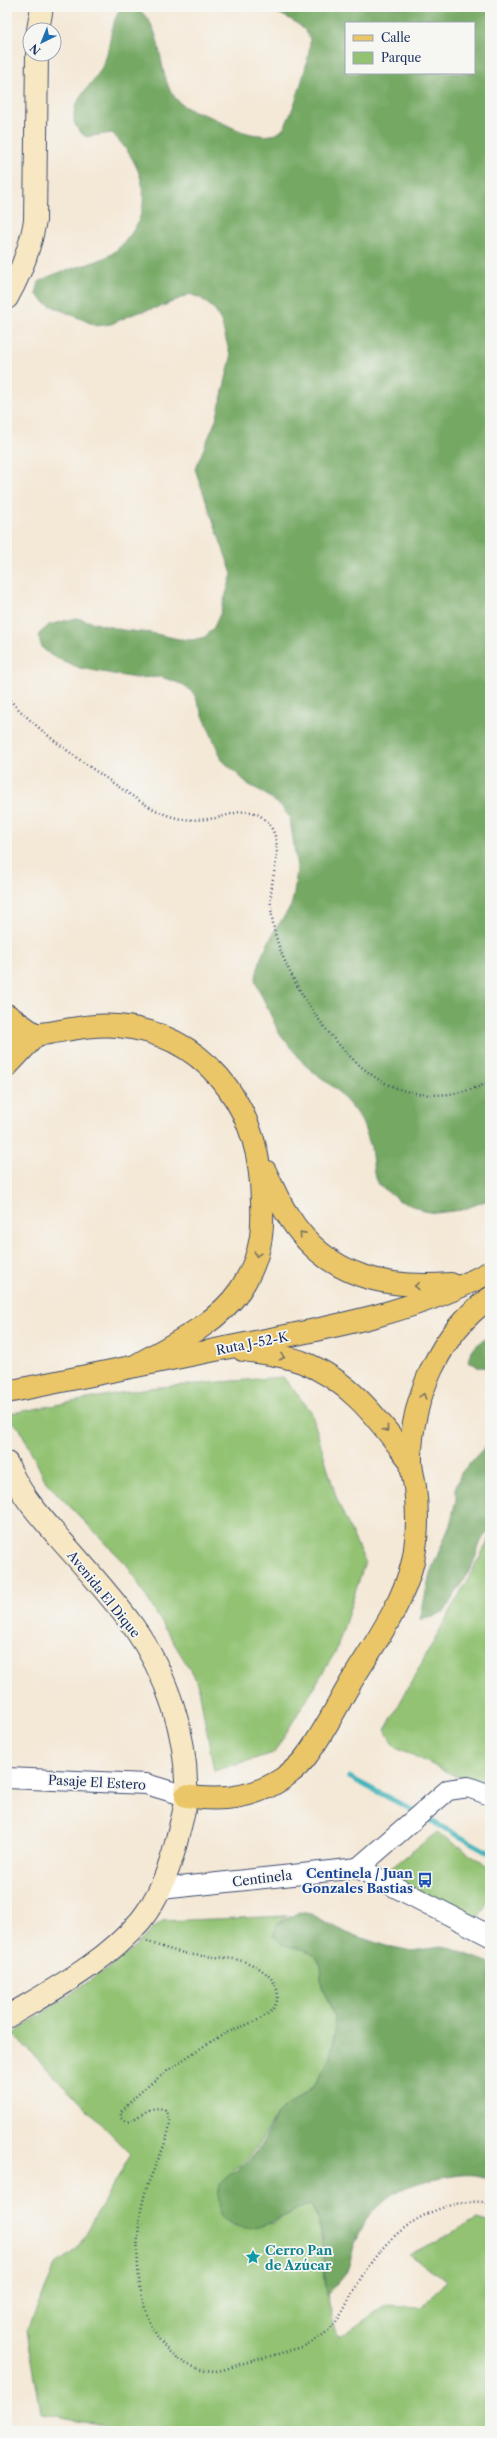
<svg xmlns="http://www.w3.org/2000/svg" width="497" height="2438" font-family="'Libre Caslon Text',serif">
<rect width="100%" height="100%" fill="#f6f6f2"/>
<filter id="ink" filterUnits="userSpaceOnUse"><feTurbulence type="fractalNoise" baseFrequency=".025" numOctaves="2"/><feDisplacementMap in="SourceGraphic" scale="8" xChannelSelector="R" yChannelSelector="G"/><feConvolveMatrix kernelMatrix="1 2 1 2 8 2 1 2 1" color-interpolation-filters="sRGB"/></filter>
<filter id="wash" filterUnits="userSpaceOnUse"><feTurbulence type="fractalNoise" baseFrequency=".012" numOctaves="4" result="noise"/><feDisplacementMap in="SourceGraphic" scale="16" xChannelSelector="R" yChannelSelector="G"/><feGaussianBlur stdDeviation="0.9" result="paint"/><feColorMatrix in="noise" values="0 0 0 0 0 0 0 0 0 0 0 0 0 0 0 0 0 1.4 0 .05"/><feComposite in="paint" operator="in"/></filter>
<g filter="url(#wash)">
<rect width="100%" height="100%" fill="#f4e8d6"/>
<g fill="#92c272" stroke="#567868">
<polygon points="283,1377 311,1411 337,1500 365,1562 336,1651 274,1753 214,1771 198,1683 127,1565 46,1482 20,1429 7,1417 7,1414 147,1388"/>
<polygon points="490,1538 490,1793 394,1746 385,1730"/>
<polygon points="437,1832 490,1867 490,1898 475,1923 381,1876"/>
<path d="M 287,1916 L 277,1924 L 283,1945 C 295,1946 316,1949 319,1963 C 321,1971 321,1979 322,1987 C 324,1996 330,2004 333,2012 C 339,2035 328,2073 310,2088 C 297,2100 282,2106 272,2122 C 258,2143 256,2157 232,2170 L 271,2224 L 299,2208 L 311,2205 C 323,2226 322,2247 324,2271 C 326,2293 331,2317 339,2338 L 386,2305 L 422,2307 L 447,2280 L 409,2255 L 477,2219 L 490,2223 L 490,2431 L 105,2431 L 103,2425 L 41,2413 L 27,2331 L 56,2264 L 77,2249 L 131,2154 L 13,2034 L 122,1958 L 162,1921 Z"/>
</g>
<g fill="#75a864" stroke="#486c61" fill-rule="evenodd">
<path d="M 135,7 C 170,29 152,77 180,103 C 189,111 202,113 213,118 C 227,125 243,134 259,135 C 266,136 276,136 282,130 C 291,121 315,46 309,36 C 300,21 278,13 263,7 L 490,7 L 490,1199 L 462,1210 L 436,1213 L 424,1211 L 398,1200 L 379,1185 L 374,1173 L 371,1147 L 362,1122 L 354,1110 L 337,1090 L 305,1065 L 279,1033 L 255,981 L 261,957 L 275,930 L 291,906 L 294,894 L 297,868 L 290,818 L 281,806 L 261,791 L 249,785 L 222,760 L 194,694 L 184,685 L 161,677 L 135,678 L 80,668 L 52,656 L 42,648 L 38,635 L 49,625 L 76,618 L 122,630 L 151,633 L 179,639 L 192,640 L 205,637 L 214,627 L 220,614 L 232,574 L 195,469 L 216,420 L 231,358 L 221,321 L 214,309 L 202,299 L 190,294 L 163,306 L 136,313 L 111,324 L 97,326 L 45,303 L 36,294 L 39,282 C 59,269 83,268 104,258 C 114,254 120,247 127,239 C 157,203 142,163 112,133 L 86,137 C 79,131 74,127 74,117 C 73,99 93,84 101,69 C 112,50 108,26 121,8 ZM 346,23 L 474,23 L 474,73 L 346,73 Z"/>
<polygon points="490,1335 490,1368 480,1367 468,1362 471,1350"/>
<polygon points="490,1441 490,1529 481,1540 473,1564 445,1611 433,1617 420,1620 430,1573 450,1525 456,1500 456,1487 461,1473"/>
<path d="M 299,1912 L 311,1914 L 347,1933 L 386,1946 L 413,1951 L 440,1947 L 453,1949 L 490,1963 L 490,2179 C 470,2171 456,2176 436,2179 C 395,2186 369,2205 355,2244 C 351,2254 350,2268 344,2276 C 339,2283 333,2288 327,2294 C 323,2264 327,2232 311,2205 C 277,2212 259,2244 222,2218 C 211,2175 227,2181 252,2157 C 264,2145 268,2126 279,2113 C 288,2102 302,2097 312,2087 C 329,2070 340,2035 332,2011 C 330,2003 325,1997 323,1989 C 320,1980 322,1970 319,1962 C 312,1946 293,1950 282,1944 C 279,1942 276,1938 273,1936 L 277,1924 Z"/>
</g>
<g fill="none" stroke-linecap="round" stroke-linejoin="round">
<g stroke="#43b3bb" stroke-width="5">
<polyline points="349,1777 416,1812"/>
<polyline points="424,1817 490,1853"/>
</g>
</g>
</g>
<g filter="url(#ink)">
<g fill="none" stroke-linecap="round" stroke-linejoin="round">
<g stroke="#3c4b70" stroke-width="22">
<g id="street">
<polyline points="7,1778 146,1784 186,1796"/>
<polyline points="358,1868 448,1790 468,1787 490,1795"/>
<polyline points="161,1889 358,1868 490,1936"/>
</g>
</g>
<g stroke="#3c4b70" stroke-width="24">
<g id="secondary">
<polyline points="38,30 42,7"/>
<path d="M 7,298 C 21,273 30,249 35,221 L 37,54"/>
<path d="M 7,1463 C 18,1492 40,1516 60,1539 C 85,1567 111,1596 133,1626 C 167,1674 188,1736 186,1795 C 186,1809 180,1825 177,1839 C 170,1868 160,1896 141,1920 C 105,1963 54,1989 7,2017"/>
</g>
</g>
<g stroke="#3c4b70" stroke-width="24">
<g id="primary">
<polyline points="7,1015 36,1035"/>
<path d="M 7,1040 C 21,1036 35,1035 49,1033 C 72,1029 94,1024 118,1026 C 203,1034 255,1102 261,1183 C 264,1225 264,1254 240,1290 C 216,1325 171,1345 135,1366"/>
<polyline points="7,1066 36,1035"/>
<path d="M 265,1171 C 273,1187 279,1203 289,1217 C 327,1277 385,1289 451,1284"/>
<path d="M 243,1350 C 263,1353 283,1355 302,1362 C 352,1381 380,1422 411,1462"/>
<path d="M 7,1392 C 88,1376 169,1360 250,1343 C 333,1327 416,1312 490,1272"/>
<path d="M 186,1796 C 221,1802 253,1798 282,1779 C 292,1772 302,1763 308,1754 C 324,1732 337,1706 351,1682 C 374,1644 403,1605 413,1561 C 418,1536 418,1512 415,1487 C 414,1478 411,1470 411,1461 C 410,1401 440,1332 490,1298"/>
</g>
</g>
<g stroke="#3c4b70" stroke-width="2.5" stroke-dasharray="1 3" stroke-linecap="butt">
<path d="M 7,697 C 39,732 78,759 116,785 C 134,797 152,811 173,817 C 186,821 202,820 216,818 C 232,815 248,805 263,818 C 287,839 273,867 271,893 C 270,905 272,917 274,929 C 285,980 341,1063 389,1085 C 422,1100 458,1097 490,1082"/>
<path d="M 147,1941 C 162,1948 178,1952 194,1955 C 214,1958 234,1956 253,1965 C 270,1973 287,1991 272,2010 C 264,2020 239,2027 226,2033 C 203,2045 132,2092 121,2114 L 121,2118 L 126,2122 C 140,2119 149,2103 165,2110 L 170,2120 C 169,2144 150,2172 144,2197 C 129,2255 135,2366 214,2371 C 222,2371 232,2367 240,2364 C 261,2359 281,2353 302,2347 C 341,2329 341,2311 361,2278 C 380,2246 406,2220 442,2208 C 457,2203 474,2200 490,2203"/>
</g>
<use href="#street" stroke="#fff" stroke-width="20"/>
<use href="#secondary" stroke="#f7e8c3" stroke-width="22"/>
<use href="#primary" stroke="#ebc669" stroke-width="22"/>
</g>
<defs><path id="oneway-chevron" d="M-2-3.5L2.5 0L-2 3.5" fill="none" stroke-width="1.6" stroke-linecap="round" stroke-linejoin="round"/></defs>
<g stroke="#797363">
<use href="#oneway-chevron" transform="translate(302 1234) rotate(-132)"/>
<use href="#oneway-chevron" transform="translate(257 1254) rotate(107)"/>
<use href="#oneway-chevron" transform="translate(417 1286) rotate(-179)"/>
<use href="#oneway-chevron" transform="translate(282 1357) rotate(12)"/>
<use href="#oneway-chevron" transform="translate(423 1396) rotate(-72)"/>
<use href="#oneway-chevron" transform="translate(386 1429) rotate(52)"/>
</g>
</g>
<defs>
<g id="bus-bare" transform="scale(1.2)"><path d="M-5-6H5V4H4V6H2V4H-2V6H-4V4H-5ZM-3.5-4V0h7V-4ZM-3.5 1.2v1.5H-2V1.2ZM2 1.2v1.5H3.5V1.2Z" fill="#1a4fb4" stroke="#f6f6f2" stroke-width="2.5" paint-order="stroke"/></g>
<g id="sight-bare" transform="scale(1.2)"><path d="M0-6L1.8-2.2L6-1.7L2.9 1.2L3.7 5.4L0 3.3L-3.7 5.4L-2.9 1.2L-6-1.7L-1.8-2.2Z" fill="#0f9aa8" stroke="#f6f6f2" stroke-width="2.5" paint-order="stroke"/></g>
</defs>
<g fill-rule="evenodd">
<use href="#bus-bare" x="425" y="1880"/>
<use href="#sight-bare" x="253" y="2257"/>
</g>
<g text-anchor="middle" stroke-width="3.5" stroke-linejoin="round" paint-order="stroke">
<g font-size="13" fill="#1b2f5e" stroke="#f6f6f2">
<text transform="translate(252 1343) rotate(-11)" y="5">Ruta J-52-K</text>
<text transform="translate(104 1594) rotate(51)" y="5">Avenida El Dique</text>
<text transform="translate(97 1782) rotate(3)" y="5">Pasaje El Estero</text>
<text transform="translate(262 1878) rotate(-7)" y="5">Centinela</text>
</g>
<g font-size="13" font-weight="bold" fill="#164399" stroke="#f6f6f2" text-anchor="end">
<text x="413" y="1878">Centinela / Juan<tspan x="413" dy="15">Gonzales Bastias</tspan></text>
</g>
<g font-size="13" font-weight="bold" fill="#0d838f" stroke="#f6f6f2" text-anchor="start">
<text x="265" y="2255">Cerro Pan<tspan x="265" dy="15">de Azúcar</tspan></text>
</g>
</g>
<rect width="497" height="2438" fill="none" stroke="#f6f6f2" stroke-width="24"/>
<rect x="345" y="22" width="130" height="52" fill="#f6f6f2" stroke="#9ea6b7"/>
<rect x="353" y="35" width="20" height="6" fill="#ebc669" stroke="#9ea6b7"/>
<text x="381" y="42" font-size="12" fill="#1b2f5e">Calle</text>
<rect x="353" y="52" width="20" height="12" fill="#92c272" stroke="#9ea6b7"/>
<text x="381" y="62" font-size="12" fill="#1b2f5e">Parque</text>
<g transform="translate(42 42) rotate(223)"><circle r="19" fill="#f6f6f2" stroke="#9ea6b7"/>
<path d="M0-3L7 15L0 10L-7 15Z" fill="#1f6fb2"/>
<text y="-6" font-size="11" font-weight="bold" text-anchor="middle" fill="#1b2f5e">N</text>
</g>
</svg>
